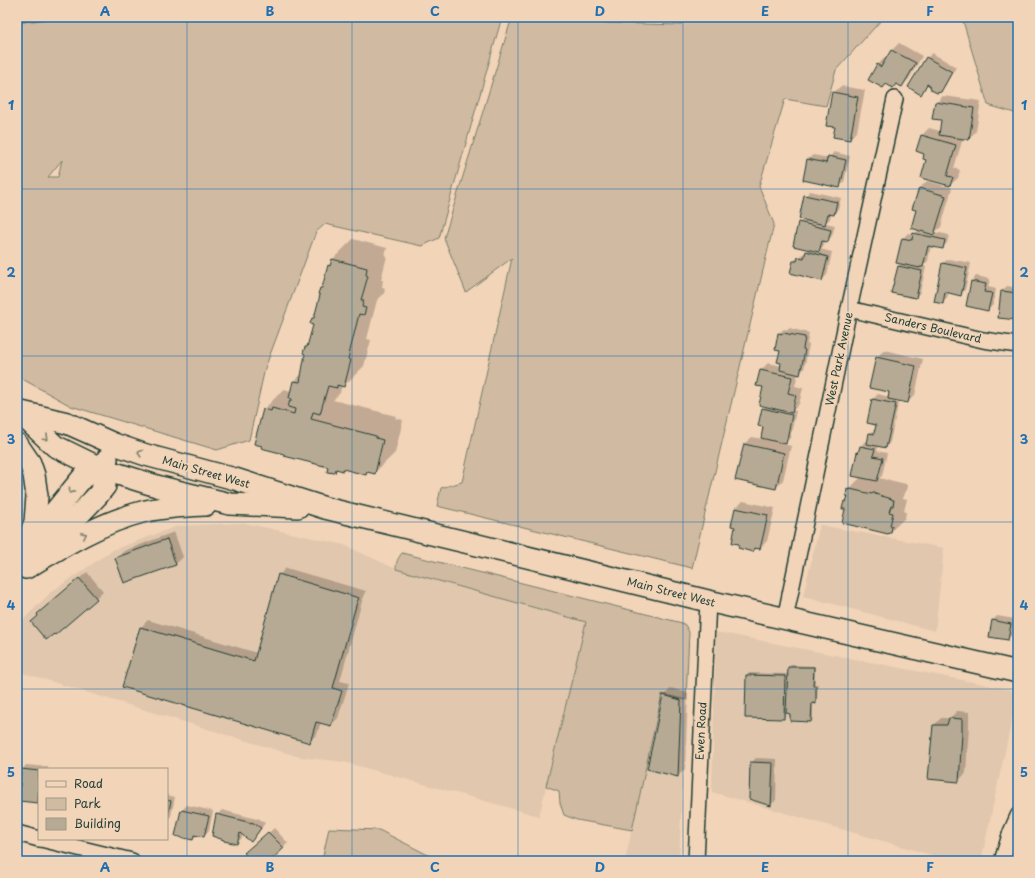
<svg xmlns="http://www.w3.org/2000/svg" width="1035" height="878" font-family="'Playpen Sans',sans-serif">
<rect width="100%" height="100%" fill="#f2d4b8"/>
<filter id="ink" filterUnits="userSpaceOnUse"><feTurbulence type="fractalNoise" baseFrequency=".025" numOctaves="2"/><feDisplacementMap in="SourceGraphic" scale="8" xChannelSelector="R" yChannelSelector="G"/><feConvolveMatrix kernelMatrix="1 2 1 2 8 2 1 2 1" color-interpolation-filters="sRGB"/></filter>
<g filter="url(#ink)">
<g fill="#e0c7ad">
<polygon points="244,523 344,545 396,569 586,622 539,816 344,762 300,757 17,671 17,626 51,592 113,550 178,526"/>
<polygon points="820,525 944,548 935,631 803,596"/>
<polygon points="716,632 1018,691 981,861 953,861 712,792"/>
<polygon points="662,693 686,700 679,861 625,861"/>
</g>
<g fill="#d0bba2" stroke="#787c6b" fill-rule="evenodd">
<path d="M 17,17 L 502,17 L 439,238 L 422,246 L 325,224 L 316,232 L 265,368 L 249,440 L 217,450 L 71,406 L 17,376 ZM 62,160 L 58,177 L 48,177 Z"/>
<polygon points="512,17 562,17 609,23 680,25 688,17 884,17 836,70 826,106 785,99 759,186 774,224 692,568 437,506 441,488 462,482 512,258 466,292 444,238"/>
<polygon points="957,17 1018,17 1018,114 988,105 963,21"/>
<path d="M 402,553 L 682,623 L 685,625 L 689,632 L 686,700 L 662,694 L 632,830 L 577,820 L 564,815 L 560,803 L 559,791 L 546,786 L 586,622 L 396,569 C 396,562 398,558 402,553 Z"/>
<polygon points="329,828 379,830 430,856 436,861 322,861"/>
</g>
<g fill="#0003">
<polygon points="899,43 922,56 909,79 902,86 897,83 893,87 887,83 883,87 878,65 885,57 887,58 892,50"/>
<polygon points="932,53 956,67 945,86 940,91 928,83 925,89 920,93 909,86 927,58"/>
<polygon points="841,86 865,90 857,131 849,139 836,127 833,93"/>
<polygon points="943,96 981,101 976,131 969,139 963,138 954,168 960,170 958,178 950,185 927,159 922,135 929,128 940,131 942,120 936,103"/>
<polygon points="834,152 850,156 844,182 839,187 808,159 813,155 829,158"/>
<polygon points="927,181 952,188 941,227 935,232 949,235 947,243 942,248 931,245 928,261 923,266 926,267 920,292 916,297 892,292 898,266 902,263 903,238 908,233 914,235 918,230 917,209 913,208 920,188"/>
<polygon points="810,191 841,198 838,209 834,214 831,213 830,219 825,223 835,225 832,236 827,241 825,240 824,246 820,249 832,252 827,275 822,280 794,261 804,253 806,253 810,249 799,223 803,219 805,196"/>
<polygon points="353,239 387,248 385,255 387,256 381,280 383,280 382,287 385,288 384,294 377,300 367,339 371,340 364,366 344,386 342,385 340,393 333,400 396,416 395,418 403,420 395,453 374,473 368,472 366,473 344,468 343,470 338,469 334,472 329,466 256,443 264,409 284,389 291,391 294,381 303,373 307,353 306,347 309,345 314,324 313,318 316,315 322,294 321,288 323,286 329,266 332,262 333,259"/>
<polygon points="948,259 971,263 965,290 960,295 949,292 947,298 943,303 943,263"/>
<polygon points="976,276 990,279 988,287 996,289 993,305 988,310 972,281"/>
<polygon points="1007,286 1018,288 1018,319 1002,291"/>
<polygon points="789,328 809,333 807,344 809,345 804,369 799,374 798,373 795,386 803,388 799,404 793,410 796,411 790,438 784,444 791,446 783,480 776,488 737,479 744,444 752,437 762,439 764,426 763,409 766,406 764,386 761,370 768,363 782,366 779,333 784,329 788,330"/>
<polygon points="884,350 923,359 915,395 908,402 899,400 890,442 886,447 879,445 877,451 887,453 882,476 879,478 887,480 889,479 889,480 906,484 906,485 908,486 907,490 904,493 903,498 907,499 904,511 906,512 905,518 890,532 846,509 845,502 848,499 849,495 848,490 861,477 858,453 860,450 861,446 865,441 868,442 870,433 875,429 876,429 877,424 873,399 878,394 889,397 891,392 877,357"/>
<polygon points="743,501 775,508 767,541 760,548 756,547 753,551 740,544 736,526 736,508"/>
<polygon points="174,532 183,557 176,564 125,582 116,558 124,551"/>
<polygon points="286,568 366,591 364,594 340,681 349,683 338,718 331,725 321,722 317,734 310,741 141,627 148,620 257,653 279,575"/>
<polygon points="87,572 103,591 96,598 39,615 46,607"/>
<polygon points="997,616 1015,619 1012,635 1007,639 992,621"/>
<polygon points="791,665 815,666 815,684 818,684 817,700 815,703 813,702 813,719 811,721 792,713 786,712 785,716 783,718 747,675 750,673 789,674 789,667"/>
<polygon points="671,688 688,693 685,769 678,776 664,696"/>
<polygon points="957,711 969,712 969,725 966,773 958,781 934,725 941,718 950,718"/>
<polygon points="756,758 777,759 776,800 771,805 750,798 751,763"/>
<polygon points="26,765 48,767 48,769 39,769 39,800 38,802 22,770"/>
<polygon points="167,795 175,797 171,816 167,820"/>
<polygon points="187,805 213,811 209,831 204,836 197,835 193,839 182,810"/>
<polygon points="222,810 257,819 258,818 265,823 256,836 251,840 243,834 242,838 237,843 217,815"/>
<polygon points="274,828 288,843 268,861 266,859 263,861 253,861 251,849"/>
</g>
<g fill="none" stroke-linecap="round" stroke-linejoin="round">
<polyline stroke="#6c7463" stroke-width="4.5" points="17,21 51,17"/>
</g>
<g fill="#b7aa94" stroke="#1f3d34">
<polygon points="891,50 916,63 902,87 896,84 893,88 886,84 883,88 868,80 877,64 881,67"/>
<polygon points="926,57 952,72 941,92 937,93 931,90 930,86 927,84 921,95 908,87"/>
<polygon points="832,92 858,97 850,140 833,137 835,127 826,126"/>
<polygon points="935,102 974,108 969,140 939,135 941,120 932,119"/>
<polygon points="921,135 956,145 947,176 953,177 950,186 921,178 926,160 923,159 924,154 916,151"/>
<polygon points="828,156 846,160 840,188 803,180 807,159 826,163"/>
<polygon points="919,188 946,196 934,235 911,228 916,210 912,209"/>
<polygon points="804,195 837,202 834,215 828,214 825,225 799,219"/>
<polygon points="798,222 831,230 828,242 822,241 819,252 793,246"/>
<polygon points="913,233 945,240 943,249 928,246 923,267 920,267 920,268 896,263 902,238 912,240"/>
<polygon points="806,251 828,257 822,281 790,273 793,261 797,261 798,257 804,258"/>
<polygon points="332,259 367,268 366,275 368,276 361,300 364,300 362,307 366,308 364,315 359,314 348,359 351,360 344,387 337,385 337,388 328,386 320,414 313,412 311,419 376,436 376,438 383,440 375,474 367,472 366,475 343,469 343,471 336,469 335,473 327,472 328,467 284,456 284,454 261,448 262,446 254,444 263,409 271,411 272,408 294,414 295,409 288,407 290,400 292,400 292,399 289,398 293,381 300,382 305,354 303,353 305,347 307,347 313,325 310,324 312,318 314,318 320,295 318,294 320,288 322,288 328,265 330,266"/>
<polygon points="942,263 967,268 961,296 945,292 943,304 934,302"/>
<polygon points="898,266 922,271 916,298 891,293"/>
<polygon points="971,281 986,284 984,292 992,293 988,311 966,306"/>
<polygon points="1001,291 1018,293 1018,320 998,318"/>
<polygon points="778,333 783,334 783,333 805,337 803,349 805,350 800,375 780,370 781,363 777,362 780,351 775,350"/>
<polygon points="876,357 916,366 908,403 888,399 889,392 869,388"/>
<polygon points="760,370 792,377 788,393 796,395 792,413 759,405 763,387 756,386"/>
<polygon points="872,399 896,404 886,448 867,444 869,433 874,434 876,425 867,423"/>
<polygon points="762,408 792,415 786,444 761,438 763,427 758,426"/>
<polygon points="744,444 784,453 776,489 735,480"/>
<polygon points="860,446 875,449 873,456 883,458 877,481 852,476 857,452 858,453"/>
<polygon points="847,489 850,490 850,489 872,494 873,493 875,493 875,494 892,499 892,500 894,500 893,506 891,506 889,512 893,513 890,526 892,526 891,533 889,533 888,534 842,523 845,509 842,509 844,501 846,502 848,496 846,496"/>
<polygon points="735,508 768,515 760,549 754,548 753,552 738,548 739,544 732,543 735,527 731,526"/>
<polygon points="167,539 176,565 124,583 115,558"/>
<polygon points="278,574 359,598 357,602 333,688 342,691 331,726 316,722 310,743 122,687 140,627 254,661"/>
<polygon points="79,578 97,599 55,635 54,634 46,640 31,622 38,616 37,614"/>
<polygon points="1018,613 1018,642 1015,641"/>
<polygon points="992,620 1011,624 1008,640 989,637"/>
<polygon points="788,667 814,667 813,686 816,686 816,704 812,703 811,722 790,721 790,714 786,713"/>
<polygon points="746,675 785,676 784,719 745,718"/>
<polygon points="663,695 681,700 678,777 647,769"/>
<polygon points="949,718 962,719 962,733 959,782 928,779 933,725 947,725"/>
<polygon points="750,762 773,763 771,806 749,799"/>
<polygon points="21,769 39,771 38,803 19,801"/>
<polygon points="167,800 171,801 167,819"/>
<polygon points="181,810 209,816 204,837 194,835 193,840 175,836"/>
<polygon points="216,814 252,823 252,822 261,828 251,842 240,833 237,844 224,841 224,840 212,836"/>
<polygon points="268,832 284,848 270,861 266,860 265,861 252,861 244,853"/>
</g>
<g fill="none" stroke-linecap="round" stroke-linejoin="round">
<g stroke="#1f3d34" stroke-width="18">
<g id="street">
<polyline points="849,309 983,340 1018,345"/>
<polyline points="785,619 849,309 895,99"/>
<polyline points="17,833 39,839"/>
<polyline points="41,839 132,861"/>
<polyline points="696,861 708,601"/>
<polyline points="1002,861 1011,832 1018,816"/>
</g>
</g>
<g stroke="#1f3d34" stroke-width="24">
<g id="secondary">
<polyline points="17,411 67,423 114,444 146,455 235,479 325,508 708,601 1018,672"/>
<polyline points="19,412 55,446 102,469 160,487 230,504 298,507"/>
<polyline points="17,444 30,463 34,475 37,496 35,522 28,539"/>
<polyline points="47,548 97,496 105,486 102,469 107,459"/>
<polyline points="17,560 23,551 83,477 102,469"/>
<path d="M 26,568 C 63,546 100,523 142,512 C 162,507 185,506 206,505"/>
</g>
</g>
<use href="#street" stroke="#f2d4b8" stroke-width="15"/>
<use href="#secondary" stroke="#f2d4b8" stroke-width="21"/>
</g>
<defs><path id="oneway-chevron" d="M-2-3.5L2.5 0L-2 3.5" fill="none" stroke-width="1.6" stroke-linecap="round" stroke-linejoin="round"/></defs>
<g stroke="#7e816f">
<use href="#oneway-chevron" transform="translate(46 438) rotate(43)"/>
<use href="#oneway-chevron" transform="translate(140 453) rotate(-162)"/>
<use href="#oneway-chevron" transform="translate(71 491) rotate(129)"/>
<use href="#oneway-chevron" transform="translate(84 535) rotate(-26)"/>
</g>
</g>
<path fill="none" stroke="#1f6fb2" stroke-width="1" stroke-opacity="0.55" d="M 187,17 L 187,861M 352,17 L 352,861M 518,17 L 518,861M 683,17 L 683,861M 848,17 L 848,861M 17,189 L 1018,189M 17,356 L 1018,356M 17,522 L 1018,522M 17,689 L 1018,689"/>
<g text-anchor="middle" stroke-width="3" stroke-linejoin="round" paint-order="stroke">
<g font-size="11" fill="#1f3d34" stroke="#f2d4b8">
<text transform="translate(933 328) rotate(13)" y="4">Sanders Boulevard</text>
<text transform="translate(839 359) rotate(-78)" y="4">West Park Avenue</text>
<text transform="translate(206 472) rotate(16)" y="4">Main Street West</text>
<text transform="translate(671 592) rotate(14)" y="4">Main Street West</text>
<text transform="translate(701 731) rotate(-87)" y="4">Ewen Road</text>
</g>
</g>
<rect width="1035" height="878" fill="none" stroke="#f2d4b8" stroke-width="44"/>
<rect x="38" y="768" width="130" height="72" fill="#f2d4b8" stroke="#9e9883"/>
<rect x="46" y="781" width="20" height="6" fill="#f2d4b8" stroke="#9e9883"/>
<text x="74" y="788" font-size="12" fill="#1f3d34">Road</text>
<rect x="46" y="798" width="20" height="12" fill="#d0bba2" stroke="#9e9883"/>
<text x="74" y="808" font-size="12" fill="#1f3d34">Park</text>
<rect x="46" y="818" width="20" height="12" fill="#b7aa94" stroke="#9e9883"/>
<text x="74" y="828" font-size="12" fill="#1f3d34">Building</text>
<rect x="22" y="22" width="991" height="834" fill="none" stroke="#1f6fb2" stroke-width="1.5"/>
<g font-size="13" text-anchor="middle" font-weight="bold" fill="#1f6fb2">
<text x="105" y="16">A</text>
<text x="270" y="16">B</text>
<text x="435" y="16">C</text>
<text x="600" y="16">D</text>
<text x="765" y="16">E</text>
<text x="930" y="16">F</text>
<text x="11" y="110">1</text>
<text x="1024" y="110">1</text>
<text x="11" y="277">2</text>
<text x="1024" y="277">2</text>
<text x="11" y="444">3</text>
<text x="1024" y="444">3</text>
<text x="11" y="610">4</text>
<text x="1024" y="610">4</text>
<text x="11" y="777">5</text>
<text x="1024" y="777">5</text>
<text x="105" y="872">A</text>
<text x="270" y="872">B</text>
<text x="435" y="872">C</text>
<text x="600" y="872">D</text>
<text x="765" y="872">E</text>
<text x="930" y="872">F</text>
</g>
</svg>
